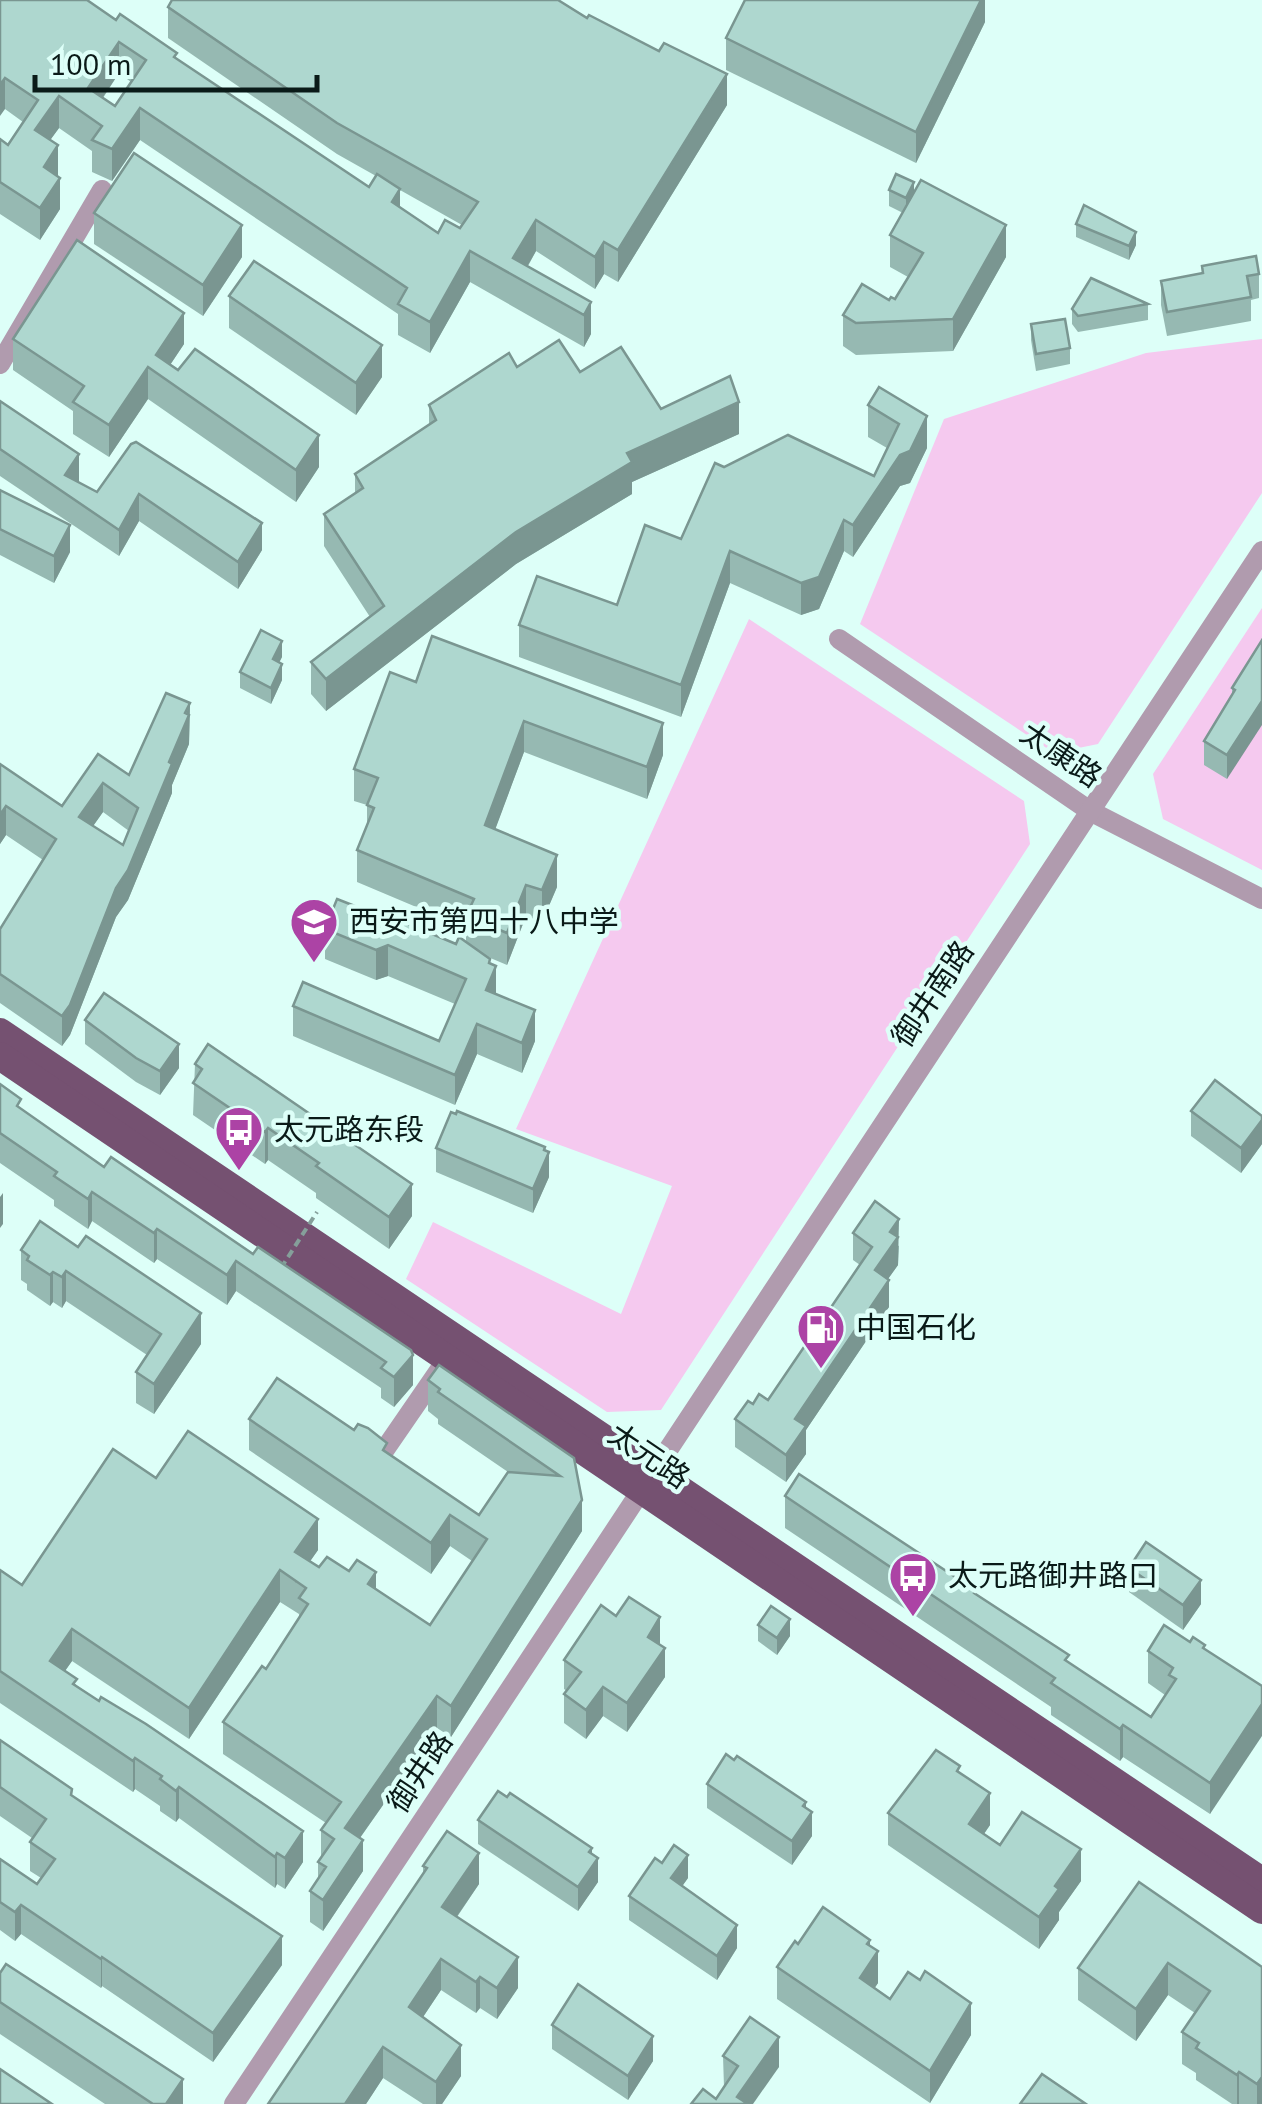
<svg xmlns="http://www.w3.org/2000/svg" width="1262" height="2104" font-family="'PT Sans','Noto Sans SC',sans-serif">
<rect width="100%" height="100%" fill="#ddfff8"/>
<g fill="#f5c9ef">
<polygon points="1262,339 1262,493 1098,744 1054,753 860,624 944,419 1146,353"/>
<polygon points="1262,608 1262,870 1163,819 1153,774"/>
<polygon points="749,619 1024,801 1030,844 661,1410 607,1412 406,1279 433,1222 621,1314 672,1186 516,1129"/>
</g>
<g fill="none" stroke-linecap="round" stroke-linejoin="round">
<g stroke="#b09bae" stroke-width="20">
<polyline points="0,364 102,190"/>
<polyline points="839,639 1090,811 1262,899"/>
<polyline points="381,1455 443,1365"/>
<path d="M 234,2104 C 579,1588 919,1069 1262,551"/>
</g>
<g stroke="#755171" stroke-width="28">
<polyline points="0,1032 1262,1881"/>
<polyline points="0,1056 1262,1910"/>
</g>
<polyline stroke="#859f9a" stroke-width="4" stroke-dasharray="8 5" stroke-linecap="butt" points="281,1268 317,1212"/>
</g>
<g fill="#96b9b2" fill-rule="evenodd">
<path d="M 0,0 L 177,59 L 369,187 L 376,176 L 337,154 L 168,38 L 168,7 L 727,105 L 618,282 L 604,274 L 595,289 L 536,251 L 528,266 L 591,302 L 591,334 L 584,347 L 470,282 L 430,353 L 398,335 L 398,314 L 140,140 L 112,181 L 92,172 L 92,151 L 59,128 L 50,140 L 58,176 L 60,209 L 40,240 L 0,214 L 0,139 L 8,145 L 23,122 L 5,109 ZM 119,73 L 131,82 L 115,106 L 103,98 ZM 400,190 L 462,225 L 460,228 L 438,233 L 400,208 Z"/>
<polygon points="985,0 985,22 916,163 726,70 726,38"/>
<polygon points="889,190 914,193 1006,257 953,351 856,355 843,346 843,315 895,299 908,277 890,267 890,235 903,213 889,206"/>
<polygon points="94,213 242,257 203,316 94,244"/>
<polygon points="1076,224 1136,245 1129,260 1076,237"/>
<polygon points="1202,266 1259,274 1259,298 1251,300 1251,321 1167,336 1161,305 1161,281 1202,273"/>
<polygon points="229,296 382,377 356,415 229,328"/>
<polygon points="1148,304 1148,320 1078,332 1072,324 1072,309"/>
<polygon points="1031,324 1070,348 1070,364 1036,371 1031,340"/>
<polygon points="13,339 184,344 170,365 319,467 296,502 148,399 109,457 73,434 73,411 13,370"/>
<polygon points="517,367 580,372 661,409 739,434 632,482 632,494 516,564 326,711 311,694 311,662 370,617 324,546 324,514 355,494 355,474 429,425 429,405"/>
<polygon points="879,387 927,448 910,483 900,486 853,557 844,551 819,609 801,615 730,583 681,717 519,657 519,625 617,605 681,539 724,467 874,476 887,448 868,437 868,405"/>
<polygon points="0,401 79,481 78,482 97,492 131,444 262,550 238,589 139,521 119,556 0,476"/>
<polygon points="0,490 70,552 54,583 0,555"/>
<polygon points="1262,640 1227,779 1204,765 1204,741 1232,694 1232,688"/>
<polygon points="282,657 279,662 282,680 271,704 240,688 240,672"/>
<polygon points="416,682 663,755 647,799 524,752 495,829 557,887 542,922 526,916 507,965 488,957 496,994 535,1041 522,1073 477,1054 455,1105 293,1036 293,1006 439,1041 455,1004 388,976 376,980 325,959 325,929 398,923 456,944 466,943 466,928 357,882 357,850 367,827 367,805 354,801 354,769"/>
<path d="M 190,703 L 189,744 L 172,785 L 172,793 L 128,900 L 116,917 L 70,1035 L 62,1046 L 0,1003 L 0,929 L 43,860 L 6,835 L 0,844 L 0,764 L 62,806 L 98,754 L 129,775 ZM 103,812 L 129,831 L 123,845 L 93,826 Z"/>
<polygon points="85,1020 179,1068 160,1095 136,1082 85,1044"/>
<polygon points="195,1064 412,1216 389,1249 316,1198 316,1193 268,1160 265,1164 193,1115"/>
<polygon points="0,1084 21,1109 104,1167 253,1254 258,1247 413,1385 394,1407 381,1398 381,1388 236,1291 227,1305 157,1259 154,1263 92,1221 88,1229 54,1206 54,1200 0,1163"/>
<polygon points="1191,1111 1262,1116 1262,1144 1241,1173 1191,1136"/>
<polygon points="436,1148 545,1151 549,1177 533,1213 436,1172"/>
<polygon points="40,1221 201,1344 154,1414 136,1403 136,1372 147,1355 66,1301 62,1308 53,1302 50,1306 27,1290 27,1284 21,1280 21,1250"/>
<polygon points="853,1233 899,1246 898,1265 888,1279 889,1307 806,1430 806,1454 786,1482 735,1447 735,1419 753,1404 768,1400 860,1265 853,1260"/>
<polygon points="428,1380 574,1458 582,1531 451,1737 437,1728 360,1838 363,1871 323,1931 310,1922 310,1891 318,1878 318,1862 321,1859 321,1830 326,1823 223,1754 223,1722 266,1669 299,1618 299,1614 280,1602 189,1739 72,1661 65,1671 77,1686 303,1862 285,1889 277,1884 275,1888 179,1818 176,1822 160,1811 160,1806 135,1789 133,1792 0,1703 0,1570 22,1585 156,1478 318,1550 310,1561 319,1567 376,1589 430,1625 472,1561 450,1546 431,1574 249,1450 249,1419 387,1453 479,1515 508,1472 438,1424 438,1419 428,1411"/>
<polygon points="785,1496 975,1593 1069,1663 1151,1717 1165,1695 1148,1683 1148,1651 1190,1642 1205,1649 1262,1686 1210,1814 1123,1757 1120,1761 1051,1715 1051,1707 785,1528"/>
<polygon points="1129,1568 1201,1604 1183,1630 1129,1592"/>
<polygon points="758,1625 790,1636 777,1655 758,1641"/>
<polygon points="660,1645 665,1677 627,1732 603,1716 586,1739 564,1723 564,1694 567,1691 564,1689 564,1660"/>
<polygon points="0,1740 72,1796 282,1965 213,2062 102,1986 101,1988 21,1934 15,1941 0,1930 0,1859 37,1884 41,1878 30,1871 30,1842 32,1838 0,1816"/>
<polygon points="960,1773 990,1825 984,1834 1000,1845 1081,1881 1059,1912 1059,1920 1039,1949 888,1845 888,1813"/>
<polygon points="707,1784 806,1808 812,1836 792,1865 707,1808"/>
<polygon points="478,1820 592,1854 598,1882 578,1911 478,1844"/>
<polygon points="423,1866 479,1884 457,1917 518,1988 497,2019 480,2008 476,2013 441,1990 423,2017 461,2076 442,2104 423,2104 383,2078 366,2104 268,2104 423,1873"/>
<polygon points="688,1878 682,1886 737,1948 717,1980 629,1920 629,1896"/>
<polygon points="1139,1882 1262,1967 1262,2104 1232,2104 1196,2080 1196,2073 1182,2064 1182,2032 1195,2013 1168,1995 1136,2041 1078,2000 1078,1968"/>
<polygon points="798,1944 870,1946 878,1983 874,1988 890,1999 971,2035 930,2103 777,1999 777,1967"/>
<polygon points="0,1973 183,2104 105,2104 0,2034"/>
<polygon points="552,2025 653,2061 628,2100 552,2049"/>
<polygon points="723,2056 779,2067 716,2099 724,2087"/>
</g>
<g fill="#7a9691">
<polygon points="981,0 985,0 985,22 916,163 916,132"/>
<polygon points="119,42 119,73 89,118 88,88"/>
<polygon points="727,74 727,105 618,282 618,250"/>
<polygon points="5,78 5,109 0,116 0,85"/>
<polygon points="59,96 59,128 35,161 35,130"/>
<polygon points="140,108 140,140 112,181 112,149"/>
<polygon points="58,145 58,177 44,167"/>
<polygon points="60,178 60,209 40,240 40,208"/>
<polygon points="914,182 914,199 906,215 906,198"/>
<polygon points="400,189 400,221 392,202"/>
<polygon points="536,220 536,251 520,279 513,258"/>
<polygon points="242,225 242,257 203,316 203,285"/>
<polygon points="1006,225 1006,257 953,351 953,319"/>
<polygon points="1136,232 1136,245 1129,260 1129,246"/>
<polygon points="604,242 604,274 595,289 595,257"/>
<polygon points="470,251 470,282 430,353 430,322"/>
<polygon points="591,302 591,334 584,347 584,315"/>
<polygon points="184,313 184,344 162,377 156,355"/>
<polygon points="382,345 382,377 356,415 356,383"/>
<polygon points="148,367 148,399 109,457 109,425"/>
<polygon points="739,402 739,434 632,482 632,494 516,564 326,711 326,679 516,532 627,453"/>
<polygon points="927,416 927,448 910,483 900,486 853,557 853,525"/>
<polygon points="319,435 319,467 296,502 296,470"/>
<polygon points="79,454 79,481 69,496 65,475"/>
<polygon points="139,494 139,521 119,556 119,530"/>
<polygon points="844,520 844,551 819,609 801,615 801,583"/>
<polygon points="262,523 262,550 238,589 238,562"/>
<polygon points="70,525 70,552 54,583 54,556"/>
<polygon points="730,551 730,583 681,717 681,685"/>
<polygon points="282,641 282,657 273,675 273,659"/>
<polygon points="282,664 282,680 271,704 271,688"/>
<polygon points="1262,701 1262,725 1227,779 1227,755"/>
<polygon points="190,703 189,744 172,785 172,793 128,900 116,917 70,1035 62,1046 62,1016 169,762"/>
<polygon points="524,721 524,752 485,857 485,825"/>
<polygon points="663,723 663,755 647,799 647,767"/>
<polygon points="103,783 103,812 79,846 79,817"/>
<polygon points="6,806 6,835 0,844 0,815"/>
<polygon points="557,855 557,887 542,922 542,890"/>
<polygon points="526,885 526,916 507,965 507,933"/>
<polygon points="388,945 388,976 376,980 376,950"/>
<polygon points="490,959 490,979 496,966 496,997 486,990"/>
<polygon points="535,1010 535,1041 522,1073 522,1043"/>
<polygon points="477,1024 477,1054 455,1105 455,1075"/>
<polygon points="179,1044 179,1068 160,1095 160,1071"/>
<polygon points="1262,1120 1262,1144 1241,1173 1241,1148"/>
<polygon points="268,1128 268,1160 265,1164 265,1132"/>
<polygon points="545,1147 545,1161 549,1152 549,1177 533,1213 533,1189"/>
<polygon points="412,1184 412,1216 389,1249 389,1217"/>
<polygon points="92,1192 92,1221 88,1229 88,1199"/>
<polygon points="3,1193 3,1224 0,1228 0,1197"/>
<polygon points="899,1219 898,1265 875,1297 875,1270 890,1232"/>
<polygon points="157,1229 157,1259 154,1263 154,1233"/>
<polygon points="236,1261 236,1291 227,1305 227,1275"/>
<polygon points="66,1271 66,1301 62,1308 62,1277"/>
<polygon points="53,1272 53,1302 50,1306 50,1275"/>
<polygon points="889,1280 889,1307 806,1430 806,1454 786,1482 786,1455 795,1419"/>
<polygon points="201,1313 201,1344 154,1414 154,1384"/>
<polygon points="413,1355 413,1385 394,1407 394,1377"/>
<polygon points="582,1500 582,1531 451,1737 451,1706"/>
<polygon points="450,1515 450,1546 431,1574 431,1543"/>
<polygon points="318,1519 318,1550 295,1583 295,1552"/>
<polygon points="280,1570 280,1602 189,1739 189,1708"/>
<polygon points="376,1572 376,1603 368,1584"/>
<polygon points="1201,1580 1201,1604 1183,1630 1183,1605"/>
<polygon points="660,1617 660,1646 648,1637"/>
<polygon points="790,1619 790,1636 777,1655 777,1638"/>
<polygon points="72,1629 72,1661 50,1692 50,1661"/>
<polygon points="665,1648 665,1677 627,1732 627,1703"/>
<polygon points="603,1687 603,1716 586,1739 586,1710"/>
<polygon points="437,1696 437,1728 345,1859 345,1828"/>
<polygon points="1262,1704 1262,1736 1210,1814 1210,1783"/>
<polygon points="1123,1725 1123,1757 1120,1761 1120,1729"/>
<polygon points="135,1758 135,1789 133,1792 133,1761"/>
<polygon points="179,1787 179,1818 176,1822 176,1791"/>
<polygon points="990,1793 990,1825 969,1855 969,1824"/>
<polygon points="806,1802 806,1820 812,1812 812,1836 792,1865 792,1841"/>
<polygon points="303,1831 303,1862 285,1889 285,1858"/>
<polygon points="363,1840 363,1871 323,1931 323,1900"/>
<polygon points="592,1848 592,1866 598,1858 598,1882 578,1911 578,1887 589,1852"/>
<polygon points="1081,1849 1081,1881 1059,1912 1059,1920 1039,1949 1039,1917 1055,1886"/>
<polygon points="277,1853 277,1884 275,1888 275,1857"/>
<polygon points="479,1853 479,1884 442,1938 442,1907"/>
<polygon points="688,1855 688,1878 671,1902 671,1878"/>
<polygon points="21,1905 21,1934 15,1941 15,1912"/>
<polygon points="737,1925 737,1948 717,1980 717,1956"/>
<polygon points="282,1936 282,1965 213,2062 213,2033"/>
<polygon points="870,1940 870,1963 878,1951 878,1983 860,2010 860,1978 867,1944"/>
<polygon points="102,1957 102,1986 101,1988 101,1959"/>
<polygon points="518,1957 518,1988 497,2019 497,1988"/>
<polygon points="441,1959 441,1990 409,2038 409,2007"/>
<polygon points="1168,1963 1168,1995 1136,2041 1136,2009"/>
<polygon points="480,1977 480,2008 476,2013 476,1982"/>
<polygon points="971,2003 971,2035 930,2103 930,2071"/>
<polygon points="653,2036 653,2061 628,2100 628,2076"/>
<polygon points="779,2037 779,2067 753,2104 737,2104 737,2097"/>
<polygon points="461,2045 461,2076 442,2104 436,2104 436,2082"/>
<polygon points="383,2047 383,2078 366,2104 345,2104"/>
<polygon points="1239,2072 1239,2104 1237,2104 1237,2075"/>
<polygon points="1262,2077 1262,2104 1257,2104 1257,2084"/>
<polygon points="183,2079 183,2104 166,2104"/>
</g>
<g fill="#aed7cf" stroke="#7a9691" stroke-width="2.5" fill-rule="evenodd">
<path d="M 0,0 L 87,0 L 116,20 L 120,14 L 177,53 L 174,57 L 369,187 L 377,174 L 400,189 L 392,202 L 438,233 L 445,220 L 460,228 L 478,202 L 337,123 L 168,7 L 172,0 L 558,0 L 587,18 L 589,15 L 659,51 L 664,43 L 727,74 L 618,250 L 604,242 L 595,257 L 536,220 L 513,258 L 591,302 L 584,315 L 470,251 L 430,322 L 398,304 L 407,288 L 140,108 L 112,149 L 92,140 L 102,126 L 59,96 L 35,130 L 58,145 L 44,167 L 60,178 L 40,208 L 0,182 L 0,139 L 8,145 L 38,100 L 5,78 L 0,85 ZM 119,42 L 146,60 L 115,106 L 88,88 Z"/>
<polygon points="745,0 981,0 916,132 726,38"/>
<polygon points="134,153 242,225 203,285 94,213"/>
<polygon points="896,174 914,182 906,198 889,190"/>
<polygon points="921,180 1006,225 953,319 856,323 843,315 862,284 889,300 891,297 895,299 923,253 890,235"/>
<polygon points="1084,205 1136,232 1129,246 1076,224"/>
<polygon points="77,240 184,313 156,355 178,370 195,349 319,435 296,470 148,367 109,425 73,402 84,386 13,339"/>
<polygon points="1256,256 1259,274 1247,276 1251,297 1167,312 1161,281 1203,273 1202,266"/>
<polygon points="254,261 382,345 356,383 229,296"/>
<polygon points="1091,278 1148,304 1078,316 1072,309"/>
<polygon points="1065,319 1070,348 1036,354 1031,324"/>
<polygon points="559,340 580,372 621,347 661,409 730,376 739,402 627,453 632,462 516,532 326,679 311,662 384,606 324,514 363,488 355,474 436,420 429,405 509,353 517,367"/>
<polygon points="879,387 927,416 910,451 900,455 853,525 844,520 819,577 801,583 730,551 681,685 519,625 537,576 617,605 645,525 681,539 715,463 724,467 788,435 874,476 899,424 868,405"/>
<polygon points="0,401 79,454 65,475 97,492 131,444 136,442 262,523 238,562 139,494 119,530 0,449"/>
<polygon points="0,490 70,525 54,556 0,529"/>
<polygon points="261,630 282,641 273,659 282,664 271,688 240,672"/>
<polygon points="432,636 663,723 647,767 524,721 485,825 557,855 542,890 526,885 507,933 466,916 474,899 357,850 374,808 367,805 378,778 354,769 390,672 416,682"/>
<polygon points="1262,640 1262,701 1227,755 1204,741 1235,690 1232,688"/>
<path d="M 166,693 L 190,703 L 185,713 L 189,715 L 169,762 L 172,764 L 128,870 L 116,888 L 70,1005 L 62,1016 L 0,974 L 0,929 L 56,839 L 6,806 L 0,815 L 0,764 L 62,806 L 98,754 L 129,775 ZM 103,783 L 138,808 L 123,845 L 79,817 Z"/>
<polygon points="337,899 398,923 399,920 456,944 459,937 490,959 489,963 496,966 486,990 535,1010 522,1043 477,1024 455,1075 293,1006 303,982 439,1041 466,979 388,945 376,950 325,929"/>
<polygon points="104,993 179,1044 160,1071 136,1058 85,1020"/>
<polygon points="208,1044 412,1184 389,1217 316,1166 319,1163 268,1128 265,1132 193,1083 202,1069 195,1064"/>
<polygon points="1215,1080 1262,1116 1262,1120 1241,1148 1191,1111"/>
<polygon points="0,1084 21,1099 17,1106 104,1167 111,1157 253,1254 258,1247 411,1350 413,1355 394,1377 381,1368 386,1362 236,1261 227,1275 157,1229 154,1233 92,1192 88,1199 54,1176 57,1172 0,1133"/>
<polygon points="457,1111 545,1147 544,1150 549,1152 533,1189 436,1148 451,1112 456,1114"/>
<polygon points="875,1201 899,1219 890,1232 898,1237 875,1270 889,1280 795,1419 806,1426 786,1455 735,1419 748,1401 753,1404 759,1394 768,1400 872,1247 853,1233"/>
<polygon points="40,1221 78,1247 86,1236 201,1313 154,1384 136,1372 161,1334 66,1271 62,1277 53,1272 50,1275 27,1260 29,1256 21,1250"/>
<polygon points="439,1365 574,1458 582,1500 451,1706 437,1696 345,1828 363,1840 323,1900 310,1891 326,1867 318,1862 334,1839 321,1830 341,1802 223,1722 262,1666 266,1669 308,1604 299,1598 306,1588 280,1570 189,1708 72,1629 50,1661 77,1679 73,1684 99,1701 101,1697 146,1724 303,1831 285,1858 277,1853 275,1857 179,1787 176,1791 160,1779 162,1776 135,1758 133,1761 0,1671 0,1570 22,1585 113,1449 156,1478 188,1431 318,1519 295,1552 319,1567 327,1557 349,1571 357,1560 376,1572 368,1584 430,1625 487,1539 450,1515 431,1543 249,1419 277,1378 354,1430 358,1424 368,1428 387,1443 383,1450 479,1515 508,1472 560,1476 438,1392 440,1389 428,1380"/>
<polygon points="799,1474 975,1590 974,1593 1069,1655 1065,1660 1151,1717 1176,1679 1169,1675 1173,1668 1148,1651 1164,1625 1190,1642 1193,1637 1205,1645 1203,1648 1262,1686 1262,1704 1210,1783 1123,1725 1120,1729 1051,1683 1055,1678 785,1496"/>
<polygon points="1146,1542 1201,1580 1183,1605 1129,1568"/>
<polygon points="629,1597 660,1617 648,1637 665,1648 627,1703 603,1687 586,1710 564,1694 581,1672 564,1660 601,1605 616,1616"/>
<polygon points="771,1606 790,1619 777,1638 758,1625"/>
<polygon points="0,1740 72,1789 71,1795 282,1936 213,2033 102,1957 101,1959 21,1905 15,1912 0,1902 0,1859 37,1884 55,1859 30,1842 46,1819 0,1787"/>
<polygon points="936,1750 960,1766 957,1771 990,1793 969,1824 1000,1845 1022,1812 1081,1849 1055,1886 1059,1889 1039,1917 888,1813"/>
<polygon points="726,1754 734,1760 737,1756 806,1802 803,1806 812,1812 792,1841 707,1784"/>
<polygon points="498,1791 507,1797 510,1793 592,1848 589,1852 598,1858 578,1887 478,1820"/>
<polygon points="447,1831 479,1853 442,1907 518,1957 497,1988 480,1977 476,1982 441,1959 409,2007 461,2045 436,2082 383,2047 345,2104 268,2104 427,1868 423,1866"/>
<polygon points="674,1845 688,1855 671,1878 737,1925 717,1956 629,1896 655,1858 662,1863"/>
<polygon points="1139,1882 1262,1967 1262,2077 1257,2084 1239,2072 1237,2075 1196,2048 1199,2043 1182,2032 1210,1991 1168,1963 1136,2009 1078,1968"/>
<polygon points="823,1907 870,1940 867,1944 878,1951 860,1978 890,1999 908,1972 920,1980 925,1971 971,2003 930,2071 777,1967 795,1941 798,1944"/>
<polygon points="6,1964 183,2079 166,2104 153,2104 0,2002 0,1973"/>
<polygon points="578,1984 653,2036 628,2076 552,2025"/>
<polygon points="750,2017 779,2037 737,2097 748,2104 691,2104 703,2089 716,2099 738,2066 723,2056"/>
<polygon points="0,2069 52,2104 0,2104"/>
<polygon points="1042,2074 1086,2104 1020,2104"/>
</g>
<defs>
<g id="school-pin" transform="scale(2.5)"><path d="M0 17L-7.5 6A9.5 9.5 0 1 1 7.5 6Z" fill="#ac43a5" stroke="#ddfff8"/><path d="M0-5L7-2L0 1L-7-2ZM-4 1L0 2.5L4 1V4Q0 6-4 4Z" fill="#fff"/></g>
<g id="bus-pin" transform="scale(2.5)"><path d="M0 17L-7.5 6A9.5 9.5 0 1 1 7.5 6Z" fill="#ac43a5" stroke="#ddfff8"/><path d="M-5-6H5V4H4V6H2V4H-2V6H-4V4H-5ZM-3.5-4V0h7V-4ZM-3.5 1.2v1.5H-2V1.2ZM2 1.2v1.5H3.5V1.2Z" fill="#fff"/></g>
<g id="fuel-pin" transform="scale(2.5)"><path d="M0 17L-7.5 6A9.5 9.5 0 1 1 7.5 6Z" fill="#ac43a5" stroke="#ddfff8"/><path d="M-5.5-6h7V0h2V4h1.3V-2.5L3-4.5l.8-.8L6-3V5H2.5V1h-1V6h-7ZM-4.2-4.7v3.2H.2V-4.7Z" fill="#fff"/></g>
</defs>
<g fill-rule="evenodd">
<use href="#school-pin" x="314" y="922"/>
<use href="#bus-pin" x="239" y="1130"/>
<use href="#fuel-pin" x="821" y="1328"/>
<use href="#bus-pin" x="913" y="1576"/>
</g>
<g text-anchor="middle" stroke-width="9" stroke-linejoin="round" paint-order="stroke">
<g font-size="30" fill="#0a1a18" stroke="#ddfff8">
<text transform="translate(1061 755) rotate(34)" y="10">太康路</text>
<text transform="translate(933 994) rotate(-56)" y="10">御井南路</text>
<text transform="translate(649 1456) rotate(34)" y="10">太元路</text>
<text transform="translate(420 1772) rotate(-56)" y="10">御井路</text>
</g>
<g font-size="30" fill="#0a1a18" stroke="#ddfff8" text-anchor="start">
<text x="349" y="932">西安市第四十八中学</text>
<text x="274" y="1140">太元路东段</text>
<text x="856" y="1338">中国石化</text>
<text x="948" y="1586">太元路御井路口</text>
</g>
</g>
<path d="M35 75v15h282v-15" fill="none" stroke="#0a1a18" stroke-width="5"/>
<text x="50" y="75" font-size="30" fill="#0a1a18" stroke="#ddfff8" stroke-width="8" paint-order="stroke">100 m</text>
</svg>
